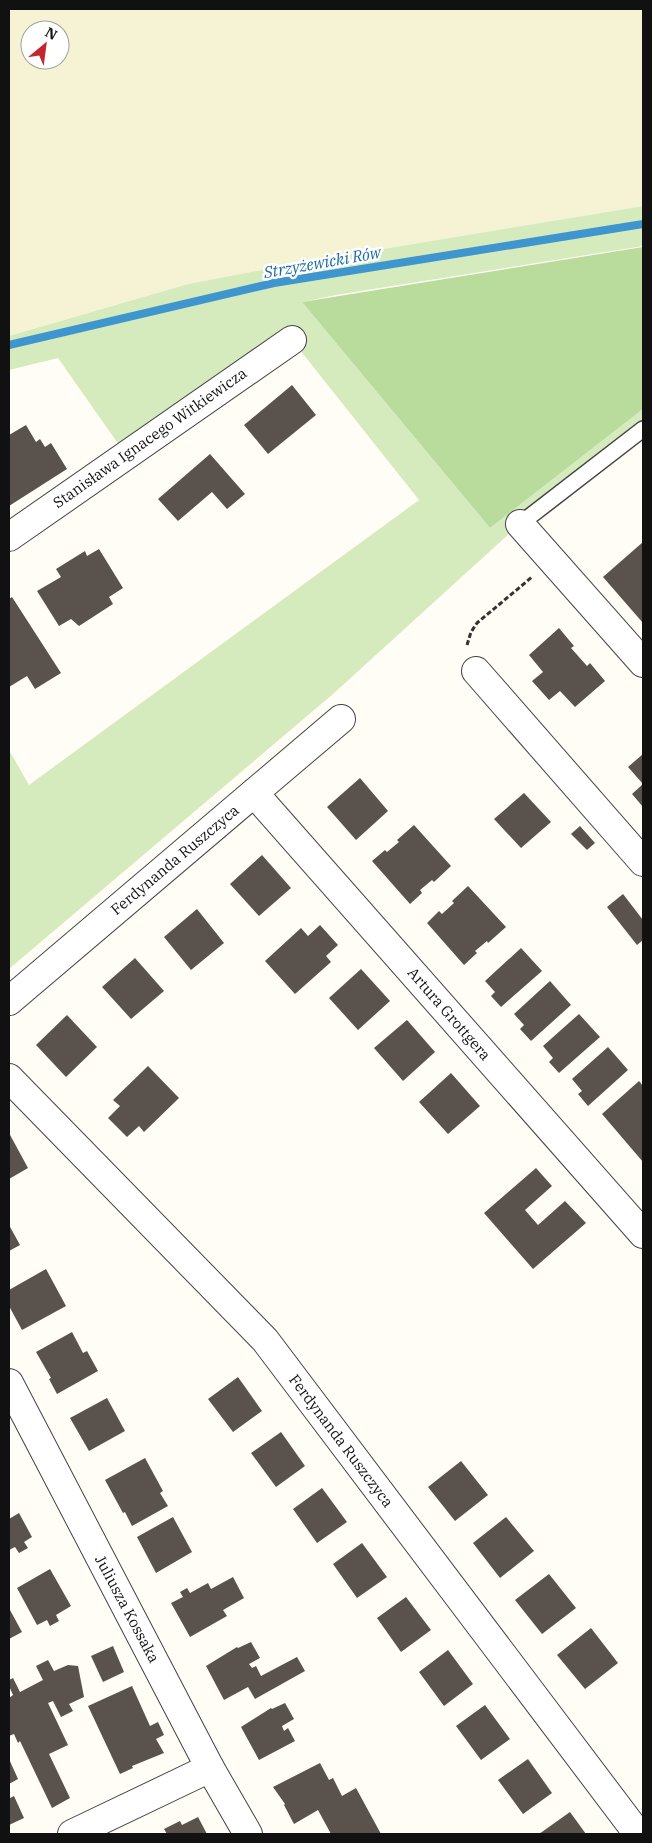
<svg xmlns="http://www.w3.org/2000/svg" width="652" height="1843" font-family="'IBM Plex Serif',serif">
<rect width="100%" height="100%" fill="#fffdf5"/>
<path fill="#f6f3d4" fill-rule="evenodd" d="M 9,9 L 643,9 L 643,206 L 298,263 L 188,284 L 9,336 ZM 30,30 L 60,30 L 60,60 L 30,60 Z"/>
<polygon fill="#d5ebbd" points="643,206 643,246 336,295 302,302 490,528 643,409 643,429 520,524 333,694 9,969 9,750 29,785 419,500 292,340 126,455 58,358 9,370 9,336 188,284 298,263"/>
<polygon fill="#b9dc9c" points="643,247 643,409 490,528 302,302"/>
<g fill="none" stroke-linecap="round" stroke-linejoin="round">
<polyline stroke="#3f96cf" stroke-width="8" points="9,345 274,283 643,224"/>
</g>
<g fill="#5a524d">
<polygon points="292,385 316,415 268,454 244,425"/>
<polygon points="26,425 36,442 40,439 45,447 51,443 67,469 9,506 9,435"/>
<polygon points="210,454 245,494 227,509 212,492 178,521 158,499"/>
<polygon points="643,542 643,623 603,577"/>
<polygon points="99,549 123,588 109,597 113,604 79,626 71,619 59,626 37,591 61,577 56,569 85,551 87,556"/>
<polygon points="12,597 61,673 35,689 27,676 9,687 9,599"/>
<polygon points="559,628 574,646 571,648 587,666 590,663 605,681 575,707 560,691 549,700 532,681 543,672 529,655"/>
<polygon points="643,754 643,807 632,794 643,784 628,767"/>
<polygon points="360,778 388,811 356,840 327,807"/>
<polygon points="524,793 551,822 521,848 494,819"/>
<polygon points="414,825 451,866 434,882 432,880 420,890 422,893 410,904 372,861 385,850 387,852 399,842 397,840"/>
<polygon points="580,826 595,843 587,850 571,834"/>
<polygon points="262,855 291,888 259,916 230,884"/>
<polygon points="468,886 506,927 488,943 487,941 475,951 477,953 464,965 427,923 439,911 442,914 454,903 452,901"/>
<polygon points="623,894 643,920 643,940 637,945 607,907"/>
<polygon points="197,909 224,943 191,970 164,937"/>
<polygon points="320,925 338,945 326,956 331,962 295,994 265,961 301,928 308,936"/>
<polygon points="521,948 542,971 501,1007 491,996 495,992 485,981"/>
<polygon points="135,958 164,991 131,1019 102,987"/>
<polygon points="361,969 390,1001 358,1030 329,998"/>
<polygon points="550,981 571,1005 531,1041 520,1029 524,1025 514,1014"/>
<polygon points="579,1014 600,1037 559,1073 549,1062 553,1058 543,1046"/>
<polygon points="67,1015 97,1047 66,1077 36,1045"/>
<polygon points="407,1020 435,1052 403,1081 374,1048"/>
<polygon points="608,1047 628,1070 588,1106 578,1094 582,1091 572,1079"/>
<polygon points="148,1066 179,1098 144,1132 139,1126 127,1137 108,1118 120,1106 113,1100"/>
<polygon points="451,1073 480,1106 448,1134 419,1102"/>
<polygon points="639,1081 643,1086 643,1162 602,1114"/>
<polygon points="9,1133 28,1168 9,1179"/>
<polygon points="536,1168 552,1186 525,1210 538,1225 565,1201 586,1223 533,1269 484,1213"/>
<polygon points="9,1225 20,1245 9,1251"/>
<polygon points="46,1269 66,1306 22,1330 9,1306 9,1290"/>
<polygon points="72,1332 83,1353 87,1351 98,1371 57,1394 49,1379 51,1378 36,1352"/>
<polygon points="238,1377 262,1411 233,1432 208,1399"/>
<polygon points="107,1398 125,1431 89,1451 70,1418"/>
<polygon points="281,1432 305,1466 276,1487 251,1453"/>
<polygon points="145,1458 163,1491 160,1493 168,1506 132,1526 125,1512 123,1513 105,1480"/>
<polygon points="461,1461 488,1495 455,1521 428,1487"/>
<polygon points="322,1488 347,1522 317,1543 293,1509"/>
<polygon points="19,1513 32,1537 24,1542 28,1548 19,1553 15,1547 9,1550 9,1519"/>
<polygon points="173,1517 192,1552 156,1573 137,1537"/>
<polygon points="506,1517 534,1551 500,1578 473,1543"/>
<polygon points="362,1543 387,1577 357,1598 333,1564"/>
<polygon points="50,1569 71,1606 56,1615 59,1621 50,1626 47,1620 37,1625 17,1588"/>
<polygon points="549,1574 576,1608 542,1634 515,1600"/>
<polygon points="233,1577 244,1598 223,1610 227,1616 190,1637 171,1603 183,1597 180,1592 187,1588 190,1593 208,1583 211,1589"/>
<polygon points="406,1597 431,1630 401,1652 377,1618"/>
<polygon points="10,1610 22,1632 9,1639 9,1611"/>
<polygon points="591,1628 618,1663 585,1689 557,1655"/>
<polygon points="251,1642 260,1658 249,1664 252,1668 256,1666 261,1676 297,1657 305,1671 255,1699 248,1687 224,1700 206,1666 237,1647 238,1648"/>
<polygon points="113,1646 124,1672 103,1682 91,1656"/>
<polygon points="448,1650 473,1684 444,1706 419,1672"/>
<polygon points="48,1660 54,1671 68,1665 78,1666 84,1697 69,1704 73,1711 61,1717 53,1701 48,1703 68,1745 49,1754 70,1798 52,1808 20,1741 18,1743 14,1734 9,1736 9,1698 13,1695 9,1686 9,1680 13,1678 20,1692 43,1680 36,1666"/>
<polygon points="132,1686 150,1726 158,1722 164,1735 156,1739 164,1753 132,1766 133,1768 120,1774 88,1706"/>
<polygon points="285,1703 294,1719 282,1726 284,1731 288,1728 295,1741 259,1760 241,1727 271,1708 272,1709"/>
<polygon points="485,1705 510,1739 481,1760 456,1726"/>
<polygon points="9,1759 18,1779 9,1784"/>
<polygon points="528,1759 552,1793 523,1814 498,1780"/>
<polygon points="320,1763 329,1780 333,1778 342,1796 356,1788 381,1834 331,1834 318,1810 294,1824 284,1805 285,1804 273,1787"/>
<polygon points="9,1795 10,1798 14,1796 24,1818 9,1825"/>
<polygon points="570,1812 586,1834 539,1834"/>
<polygon points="198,1817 207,1834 167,1834 164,1829 180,1821 182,1825"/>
</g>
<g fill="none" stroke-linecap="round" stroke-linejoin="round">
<g stroke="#444" stroke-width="18">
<polyline id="service" points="520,524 643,429"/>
</g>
<g stroke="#444" stroke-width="30">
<g id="minor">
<polyline points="520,524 643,663"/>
<polyline points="9,537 292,340"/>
<polyline points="476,671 643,862"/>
<polyline points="254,793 643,1234"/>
<polyline points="9,1001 341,719"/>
<polyline points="9,1078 265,1340 638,1834"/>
<polyline points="9,1383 210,1768 248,1834"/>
<polyline points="72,1834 210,1768"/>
</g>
</g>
<polyline stroke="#333" stroke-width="3" stroke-dasharray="5 2.5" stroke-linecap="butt" points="467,645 471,632 477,623 532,577"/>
<use href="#service" stroke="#fff" stroke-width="15"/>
<use href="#minor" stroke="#fff" stroke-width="28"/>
</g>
<g text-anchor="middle" stroke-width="5" stroke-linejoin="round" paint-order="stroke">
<g font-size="15" fill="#111" stroke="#fff">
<text transform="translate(150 438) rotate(-35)" y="5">Stanisława Ignacego Witkiewicza</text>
<text transform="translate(175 860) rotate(-40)" y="5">Ferdynanda Ruszczyca</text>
<text transform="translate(449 1014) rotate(49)" y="5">Artura Grottgera</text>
<text transform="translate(341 1441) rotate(53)" y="5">Ferdynanda Ruszczyca</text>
<text transform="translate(127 1609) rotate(62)" y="5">Juliusza Kossaka</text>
</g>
<g font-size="16" font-style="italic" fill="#1768a6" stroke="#fff">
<text transform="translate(322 262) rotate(-10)" y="6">Strzyżewicki Rów</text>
</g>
</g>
<rect width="652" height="1843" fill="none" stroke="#111111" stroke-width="20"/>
<g transform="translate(45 45) rotate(29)"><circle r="24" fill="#ffffff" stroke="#a0a0a0"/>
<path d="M0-4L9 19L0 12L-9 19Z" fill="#c4262e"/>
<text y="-8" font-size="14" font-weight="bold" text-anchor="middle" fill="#111111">N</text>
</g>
</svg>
